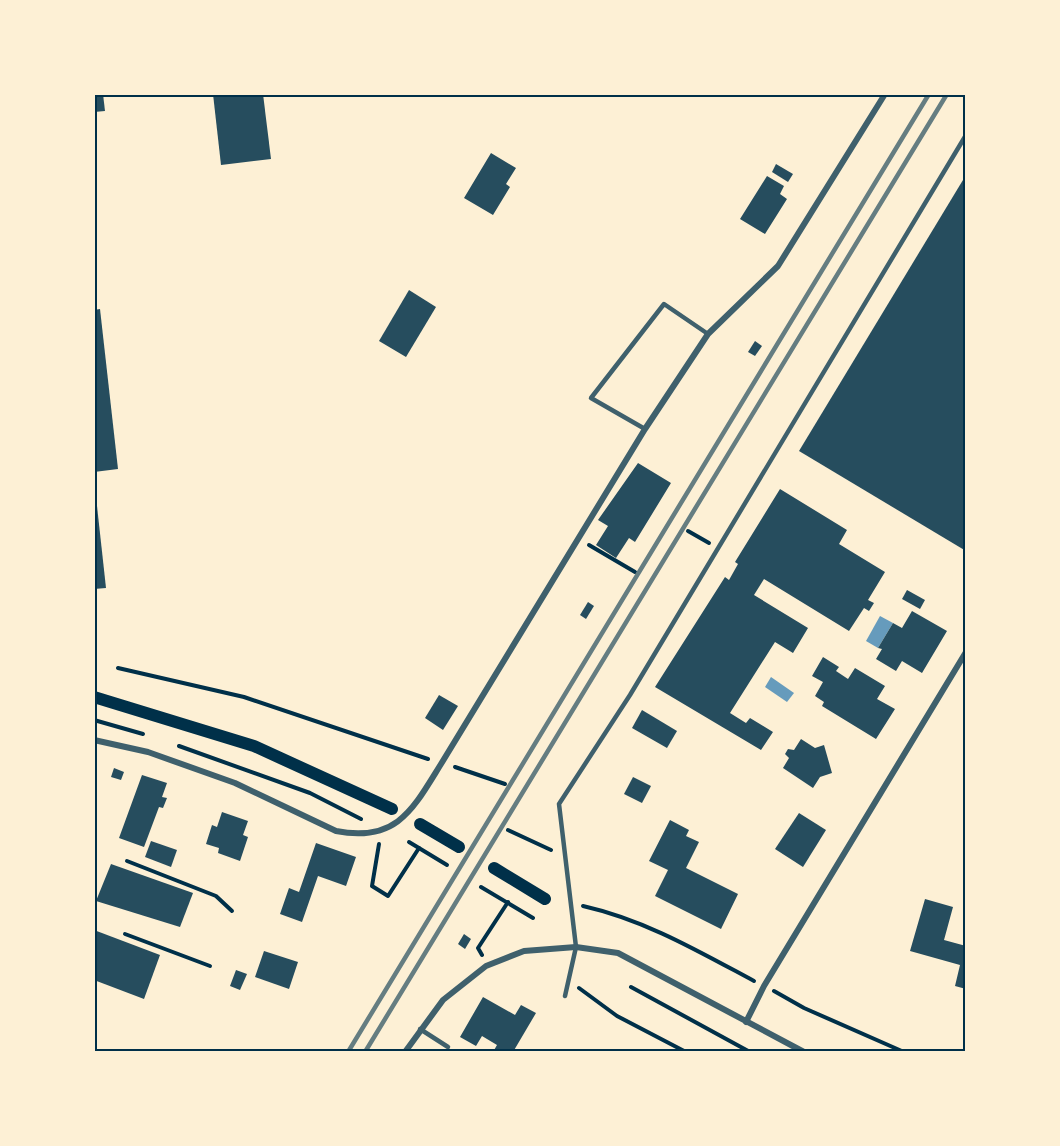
<svg xmlns="http://www.w3.org/2000/svg" width="1060" height="1146" font-family="'Public Sans',sans-serif">
<rect width="100%" height="100%" fill="#fdf0d5"/>
<g fill="#669bbc">
<polygon points="880,616 893,623 878,648 866,641"/>
<polygon points="771,677 794,693 787,702 765,687"/>
</g>
<g fill="#264d5e">
<polygon points="94,94 103,94 105,111 94,112"/>
<polygon points="213,94 263,94 271,159 221,165"/>
<polygon points="491,153 516,168 506,184 510,187 493,215 464,198"/>
<polygon points="776,164 793,174 788,182 772,172"/>
<polygon points="966,175 966,551 799,451"/>
<polygon points="767,176 784,186 780,194 787,199 765,234 740,219"/>
<polygon points="409,290 436,307 406,357 379,341"/>
<polygon points="100,309 118,469 94,472 94,310"/>
<polygon points="755,341 762,346 755,356 748,352"/>
<polygon points="638,463 671,483 635,542 629,538 616,558 596,545 608,526 598,520"/>
<polygon points="780,489 847,530 839,544 885,572 868,600 874,603 869,611 864,608 849,631 764,579 754,595 808,628 793,653 775,642 730,713 746,723 750,718 773,732 761,750 655,687 725,577 729,580 738,564 735,562"/>
<polygon points="94,506 97,506 106,588 94,589"/>
<polygon points="907,590 925,600 920,609 902,599"/>
<polygon points="588,602 594,606 586,619 580,615"/>
<polygon points="912,611 947,631 922,673 902,661 896,671 876,659 882,649 878,648 893,623 902,628"/>
<polygon points="823,657 839,667 836,671 848,679 855,668 885,686 877,699 895,709 876,739 822,706 824,702 815,696 823,682 812,676"/>
<polygon points="439,695 458,706 443,730 425,718"/>
<polygon points="642,710 677,731 667,748 632,728"/>
<polygon points="801,739 815,748 824,745 832,773 820,777 813,788 783,768 789,758 785,754 788,749 794,750"/>
<polygon points="114,768 124,772 121,780 111,777"/>
<polygon points="142,775 167,783 162,797 167,798 163,808 159,807 144,847 119,838"/>
<polygon points="633,777 651,786 642,803 624,794"/>
<polygon points="222,812 248,821 243,835 248,837 240,861 218,853 219,848 206,844 212,825 217,827"/>
<polygon points="799,813 826,830 803,867 775,849"/>
<polygon points="670,820 689,830 686,836 699,842 686,868 738,894 721,929 655,896 668,870 649,861"/>
<polygon points="151,841 177,850 171,867 145,857"/>
<polygon points="316,843 356,857 346,886 318,876 302,922 280,914 289,888 299,892"/>
<polygon points="111,864 193,893 180,927 96,901"/>
<polygon points="925,899 953,907 944,940 966,946 966,989 955,986 960,965 910,951"/>
<polygon points="94,930 160,955 144,999 94,980"/>
<polygon points="464,934 471,939 465,949 458,944"/>
<polygon points="264,951 298,962 289,989 255,977"/>
<polygon points="236,970 247,974 240,990 230,986"/>
<polygon points="483,997 515,1015 521,1005 536,1013 513,1052 493,1052 497,1045 482,1036 476,1046 460,1037"/>
</g>
<g fill="none" stroke-linecap="round" stroke-linejoin="round">
<g stroke="#003049" stroke-width="4">
<polyline points="688,531 709,543"/>
<polyline points="589,545 635,572"/>
<polyline points="118,668 244,697 428,759"/>
<polyline points="94,720 143,734"/>
<polyline points="179,746 310,793 361,819"/>
<polyline points="455,767 505,784"/>
<polyline points="508,830 551,850"/>
<polyline points="409,842 447,865"/>
<polyline points="379,844 372,886 388,896 419,848"/>
<polyline points="127,861 216,896 232,911"/>
<polyline points="481,887 533,918"/>
<path d="M 583,906 C 645,920 698,951 754,981"/>
<polyline points="125,934 210,966"/>
<polyline points="482,955 478,948 508,902"/>
<polyline points="631,987 750,1052"/>
<polyline points="579,988 617,1016 686,1052"/>
<polyline points="774,991 804,1008 904,1052"/>
</g>
<g stroke="#3f606c" stroke-width="4.5">
<polyline points="645,429 591,398 664,304 708,334"/>
<polyline points="565,996 576,947 559,804 630,695 966,135"/>
<polyline points="420,1029 448,1047"/>
</g>
<g stroke="#3f606c" stroke-width="6">
<path d="M 94,740 L 148,752 L 235,783 L 336,831 C 397,843 413,809 441,764 L 645,429 L 708,334 L 778,266 L 885,94"/>
<polyline points="746,1022 764,986 966,652"/>
<polyline points="405,1052 443,1000 486,966 524,951 576,947 618,953 804,1052"/>
</g>
<g stroke="#003049" stroke-width="12">
<polyline points="94,697 254,746 392,809"/>
<polyline points="420,824 459,847"/>
<polyline points="494,868 545,899"/>
</g>
<g stroke="#657d81" stroke-width="4.5">
<polyline points="348,1052 929,94"/>
<polyline points="365,1052 947,94"/>
</g>
</g>
<rect width="1060" height="1146" fill="none" stroke="#fdf0d5" stroke-width="192"/>
<rect x="96" y="96" width="868" height="954" fill="none" stroke="#003049" stroke-width="2"/>
</svg>
